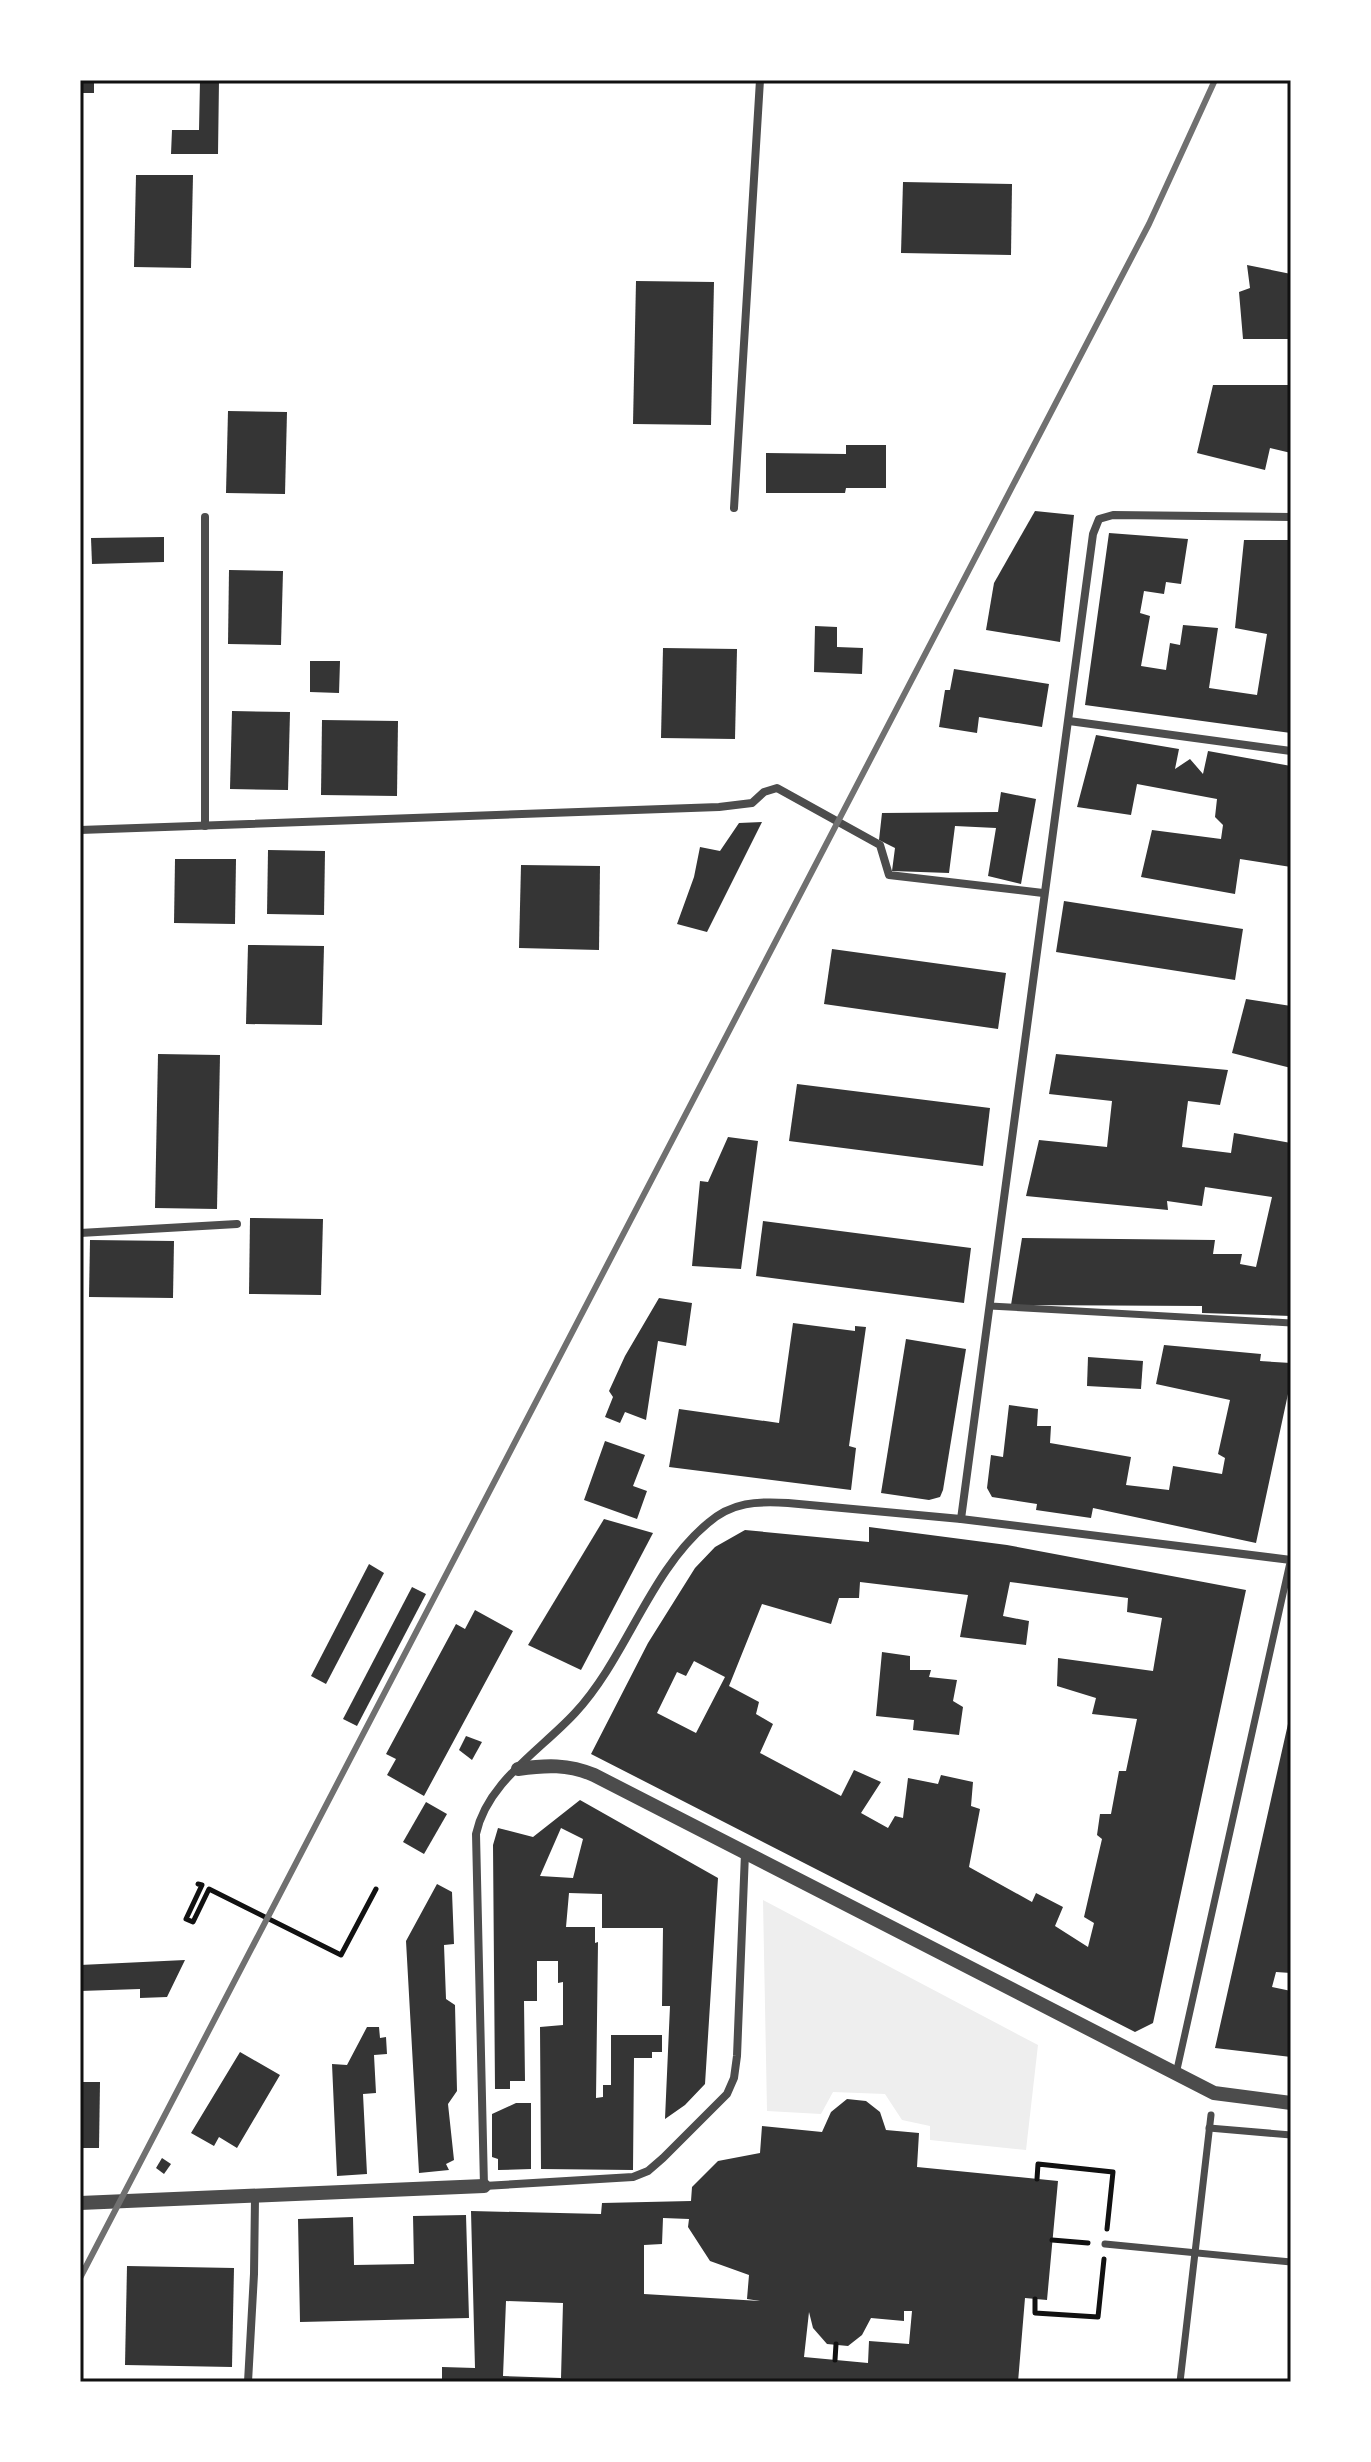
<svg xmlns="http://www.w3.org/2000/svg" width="1371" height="2462" font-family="'Fira Sans Condensed',sans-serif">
<rect width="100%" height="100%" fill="#fff"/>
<polygon fill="#eee" points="763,1900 1038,2045 1026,2150 930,2140 930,2126 902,2120 885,2094 833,2092 821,2114 767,2111"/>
<g fill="#353535" fill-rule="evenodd">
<rect x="80" y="80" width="14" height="13"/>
<polygon points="200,80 219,80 218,154 171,154 172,130 199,130"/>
<polygon points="136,175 193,175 191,268 134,267"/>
<polygon points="903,182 1012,184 1011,255 901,253"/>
<polygon points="1247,265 1291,274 1291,339 1243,339 1239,292 1250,288"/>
<polygon points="636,281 714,282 711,425 633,424"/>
<polygon points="1213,385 1291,385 1291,453 1270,448 1265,470 1197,453"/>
<polygon points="228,411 287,412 285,494 226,493"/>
<polygon points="846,445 886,445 886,488 846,488 845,493 766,493 766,453 846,454"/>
<polygon points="1035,511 1074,515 1060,642 986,630 994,583"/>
<polygon points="1109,533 1188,539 1181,584 1166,582 1164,594 1144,591 1140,613 1150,616 1141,666 1166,670 1170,643 1180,645 1183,625 1218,628 1209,688 1257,695 1267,634 1235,628 1244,540 1291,540 1291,733 1085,705"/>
<polygon points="164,537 164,562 92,564 91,538"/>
<polygon points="229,570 283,571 281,645 228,644"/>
<polygon points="815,626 837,627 837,647 863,648 862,674 814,672"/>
<polygon points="663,648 737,649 735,739 661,738"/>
<polygon points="310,661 340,661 339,693 310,692"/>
<polygon points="954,669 1049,684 1042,727 979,717 977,733 939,727 945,690 950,690"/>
<polygon points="232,711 290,712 288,790 230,789"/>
<polygon points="322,720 398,721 397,796 321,795"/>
<polygon points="1096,735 1179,749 1175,769 1190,759 1203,774 1208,751 1291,766 1291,867 1240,859 1235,894 1141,877 1152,830 1221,839 1223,825 1215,817 1217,799 1137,784 1131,815 1077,807"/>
<polygon points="1001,792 1036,799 1021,884 988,876 996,828 955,826 949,873 892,871 895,848 879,840 882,813 998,812"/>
<polygon points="762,822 707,932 677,924 694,877 700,847 720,851 739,823"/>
<polygon points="268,850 325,851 324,915 267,914"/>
<polygon points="175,859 236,859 235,924 174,923"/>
<polygon points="521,865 600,866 599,950 519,948"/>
<polygon points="1064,901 1243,929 1235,980 1056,952"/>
<polygon points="248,945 324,946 322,1025 246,1024"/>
<polygon points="832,949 1006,973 998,1029 824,1004"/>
<polygon points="1246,999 1291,1006 1291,1068 1232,1053"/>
<polygon points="158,1054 220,1055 217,1209 155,1208"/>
<polygon points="1056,1054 1228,1070 1220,1105 1188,1101 1182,1147 1231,1153 1234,1133 1291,1143 1291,1316 1202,1313 1202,1306 1011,1305 1022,1238 1215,1240 1213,1254 1242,1254 1240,1264 1256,1267 1272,1197 1205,1187 1202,1206 1167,1201 1168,1210 1026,1196 1039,1140 1107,1147 1112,1101 1049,1094"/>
<polygon points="797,1084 990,1108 983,1166 789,1141"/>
<polygon points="728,1137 758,1141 741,1269 692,1266 700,1181 708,1182"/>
<polygon points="250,1218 323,1219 321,1295 249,1294"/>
<polygon points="763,1221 971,1248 964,1303 756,1276"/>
<polygon points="90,1240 174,1241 173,1298 89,1297"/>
<polygon points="659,1298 692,1303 686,1346 658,1341 646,1420 625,1412 620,1423 605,1417 613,1397 609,1391 625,1356"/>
<polygon points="793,1323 855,1331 855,1326 866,1327 849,1446 856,1448 851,1490 669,1467 679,1409 779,1423"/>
<polygon points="906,1339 966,1349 943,1490 940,1497 929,1500 881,1493"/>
<polygon points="1164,1345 1261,1354 1260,1361 1291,1363 1291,1380 1256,1543 1093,1508 1091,1518 1036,1510 1037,1504 992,1497 987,1488 991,1455 1003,1457 1009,1405 1038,1409 1037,1426 1051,1426 1050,1443 1131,1457 1126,1485 1169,1490 1173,1466 1222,1474 1225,1458 1218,1454 1230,1400 1156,1384"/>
<polygon points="1088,1357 1143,1361 1141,1389 1087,1386"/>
<polygon points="605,1441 645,1455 633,1486 647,1491 637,1519 584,1500"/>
<polygon points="604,1519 653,1533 581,1670 528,1645"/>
<path d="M 869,1527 L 1007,1545 L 1246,1590 L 1153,2023 L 1135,2032 L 591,1754 L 648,1643 L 695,1568 L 715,1547 L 745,1530 L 869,1542 ZM 860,1582 L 968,1595 L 960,1637 L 1026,1645 L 1029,1621 L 1003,1616 L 1010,1582 L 1128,1598 L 1127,1612 L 1162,1618 L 1153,1671 L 1058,1658 L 1057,1686 L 1096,1698 L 1092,1714 L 1137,1719 L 1126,1771 L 1119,1771 L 1111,1814 L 1100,1814 L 1097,1835 L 1102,1839 L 1084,1917 L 1094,1923 L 1088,1947 L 1055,1926 L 1063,1907 L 1036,1893 L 1032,1902 L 969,1867 L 980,1809 L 971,1806 L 973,1782 L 941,1775 L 938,1784 L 908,1778 L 903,1818 L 895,1816 L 888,1828 L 861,1813 L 881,1782 L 854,1770 L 841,1796 L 760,1753 L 773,1724 L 756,1714 L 759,1702 L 729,1686 L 762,1604 L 831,1624 L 839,1598 L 859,1598 ZM 694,1661 L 725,1677 L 696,1733 L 657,1713 L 677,1672 L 686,1676 Z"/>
<polygon points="369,1564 384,1573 326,1684 311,1676"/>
<polygon points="412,1587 426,1594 357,1726 343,1719"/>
<polygon points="475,1610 513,1631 424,1796 387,1775 396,1759 386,1754 456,1624 465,1629"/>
<polygon points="882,1652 910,1656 910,1670 931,1670 929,1677 957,1680 953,1701 963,1707 959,1735 913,1730 914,1720 876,1716"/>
<polygon points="1290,1715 1291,1973 1276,1972 1272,1987 1291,1991 1291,2057 1215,2048"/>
<polygon points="466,1736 482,1742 472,1760 459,1750"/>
<path d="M 580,1800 L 718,1878 L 705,2084 L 685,2105 L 665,2119 L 670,2006 L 662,2006 L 663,1928 L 602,1928 L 602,1894 L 569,1893 L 566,1927 L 595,1927 L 595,1943 L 598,1942 L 596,2098 L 603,2097 L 603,2085 L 611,2085 L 611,2035 L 662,2035 L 662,2052 L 652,2052 L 652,2058 L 634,2058 L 633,2170 L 541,2169 L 540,2027 L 563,2025 L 563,1982 L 558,1983 L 558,1961 L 537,1961 L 537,2001 L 524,2001 L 525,2081 L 510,2081 L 510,2089 L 495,2089 L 493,1845 L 498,1828 L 533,1837 ZM 561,1828 L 583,1839 L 573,1878 L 540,1876 Z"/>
<polygon points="426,1802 447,1814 424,1854 403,1842"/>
<polygon points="437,1884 452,1892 454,1944 444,1945 446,1999 455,2005 457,2091 448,2104 454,2160 446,2164 449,2170 419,2173 406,1941"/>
<polygon points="185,1960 167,1997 140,1998 140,1989 80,1991 80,1965"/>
<polygon points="367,2027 379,2027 380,2038 386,2037 387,2054 374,2055 376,2093 363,2094 367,2174 337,2176 332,2064 347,2065"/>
<polygon points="240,2052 280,2075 237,2148 219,2137 214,2146 191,2133"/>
<polygon points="80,2082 100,2082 99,2148 80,2148"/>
<path d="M 847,2099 L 866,2101 L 880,2112 L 886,2130 L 919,2133 L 917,2167 L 1058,2181 L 1047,2300 L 1025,2298 L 1018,2382 L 442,2382 L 442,2367 L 475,2368 L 471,2211 L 601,2214 L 602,2203 L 691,2201 L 692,2187 L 718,2161 L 760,2153 L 762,2126 L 822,2132 L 831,2112 ZM 663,2218 L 689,2219 L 688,2227 L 710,2261 L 749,2275 L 747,2299 L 760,2301 L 644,2294 L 644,2245 L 662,2244 ZM 506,2301 L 563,2303 L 561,2378 L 503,2376 ZM 904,2311 L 912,2311 L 909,2344 L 869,2341 L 868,2363 L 804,2357 L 809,2312 L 813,2328 L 827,2344 L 848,2346 L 862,2335 L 871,2318 L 904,2321 Z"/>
<polygon points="516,2103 531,2103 531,2169 498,2170 498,2159 492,2157 492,2114"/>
<polygon points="162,2158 171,2164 164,2174 156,2168"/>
<polygon points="466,2215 469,2318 300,2322 298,2219 353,2217 354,2265 414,2264 413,2216"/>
<polygon points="127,2266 234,2268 232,2367 125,2365"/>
</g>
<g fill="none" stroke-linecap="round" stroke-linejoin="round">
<g stroke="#111" stroke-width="5">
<polyline points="198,1884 202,1885 186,1919 193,1922 209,1889 341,1955 376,1889"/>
<polyline points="1037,2179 1038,2164 1113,2172 1107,2229"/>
<polyline points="1052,2240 1088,2243"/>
<polyline points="1035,2299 1035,2313 1098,2317 1104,2259"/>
<polyline points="835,2360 836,2344"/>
</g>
<g stroke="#4c4c4c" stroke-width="7">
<polyline points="990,1306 1291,1323"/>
<polyline points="1176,2074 1291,1558"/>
<polyline points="1209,2128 1291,2135"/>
<polyline points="1105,2244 1291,2262"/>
<polyline points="1180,2382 1211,2115"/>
</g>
<g stroke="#4c4c4c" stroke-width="8">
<polyline points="734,508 760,80"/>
<polyline points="1069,721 1291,751"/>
<polyline points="205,826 205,517"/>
<polyline points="80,830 719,807 752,803 764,792 777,788 880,845 889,875 1043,893"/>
<polyline points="80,1233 237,1224"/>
<polyline points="961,1519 1093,534 1099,519 1113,515 1291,517"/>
<path d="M 745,1853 L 737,2056 L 734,2078 L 727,2094 L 663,2158 L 648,2171 L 633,2177 L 484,2186 L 476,1834 C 487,1782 541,1750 575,1713 C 627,1657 649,1572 708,1523 C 732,1502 757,1501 788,1503 L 961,1519 L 1291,1560"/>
<polyline points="248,2382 254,2274 255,2198"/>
</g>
<g stroke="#4c4c4c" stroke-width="14">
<path d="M 518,1769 C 546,1765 568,1764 594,1775 L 1214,2093 L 1291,2103"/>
<polyline points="80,2203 484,2186"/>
</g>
<polyline stroke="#707070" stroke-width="6" points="80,2278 1112,295 1149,224 1215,80"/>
</g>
<rect width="1371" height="2462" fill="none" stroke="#ffffff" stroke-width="164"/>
<rect x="82" y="82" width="1207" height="2298" fill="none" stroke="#111" stroke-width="3"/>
</svg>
